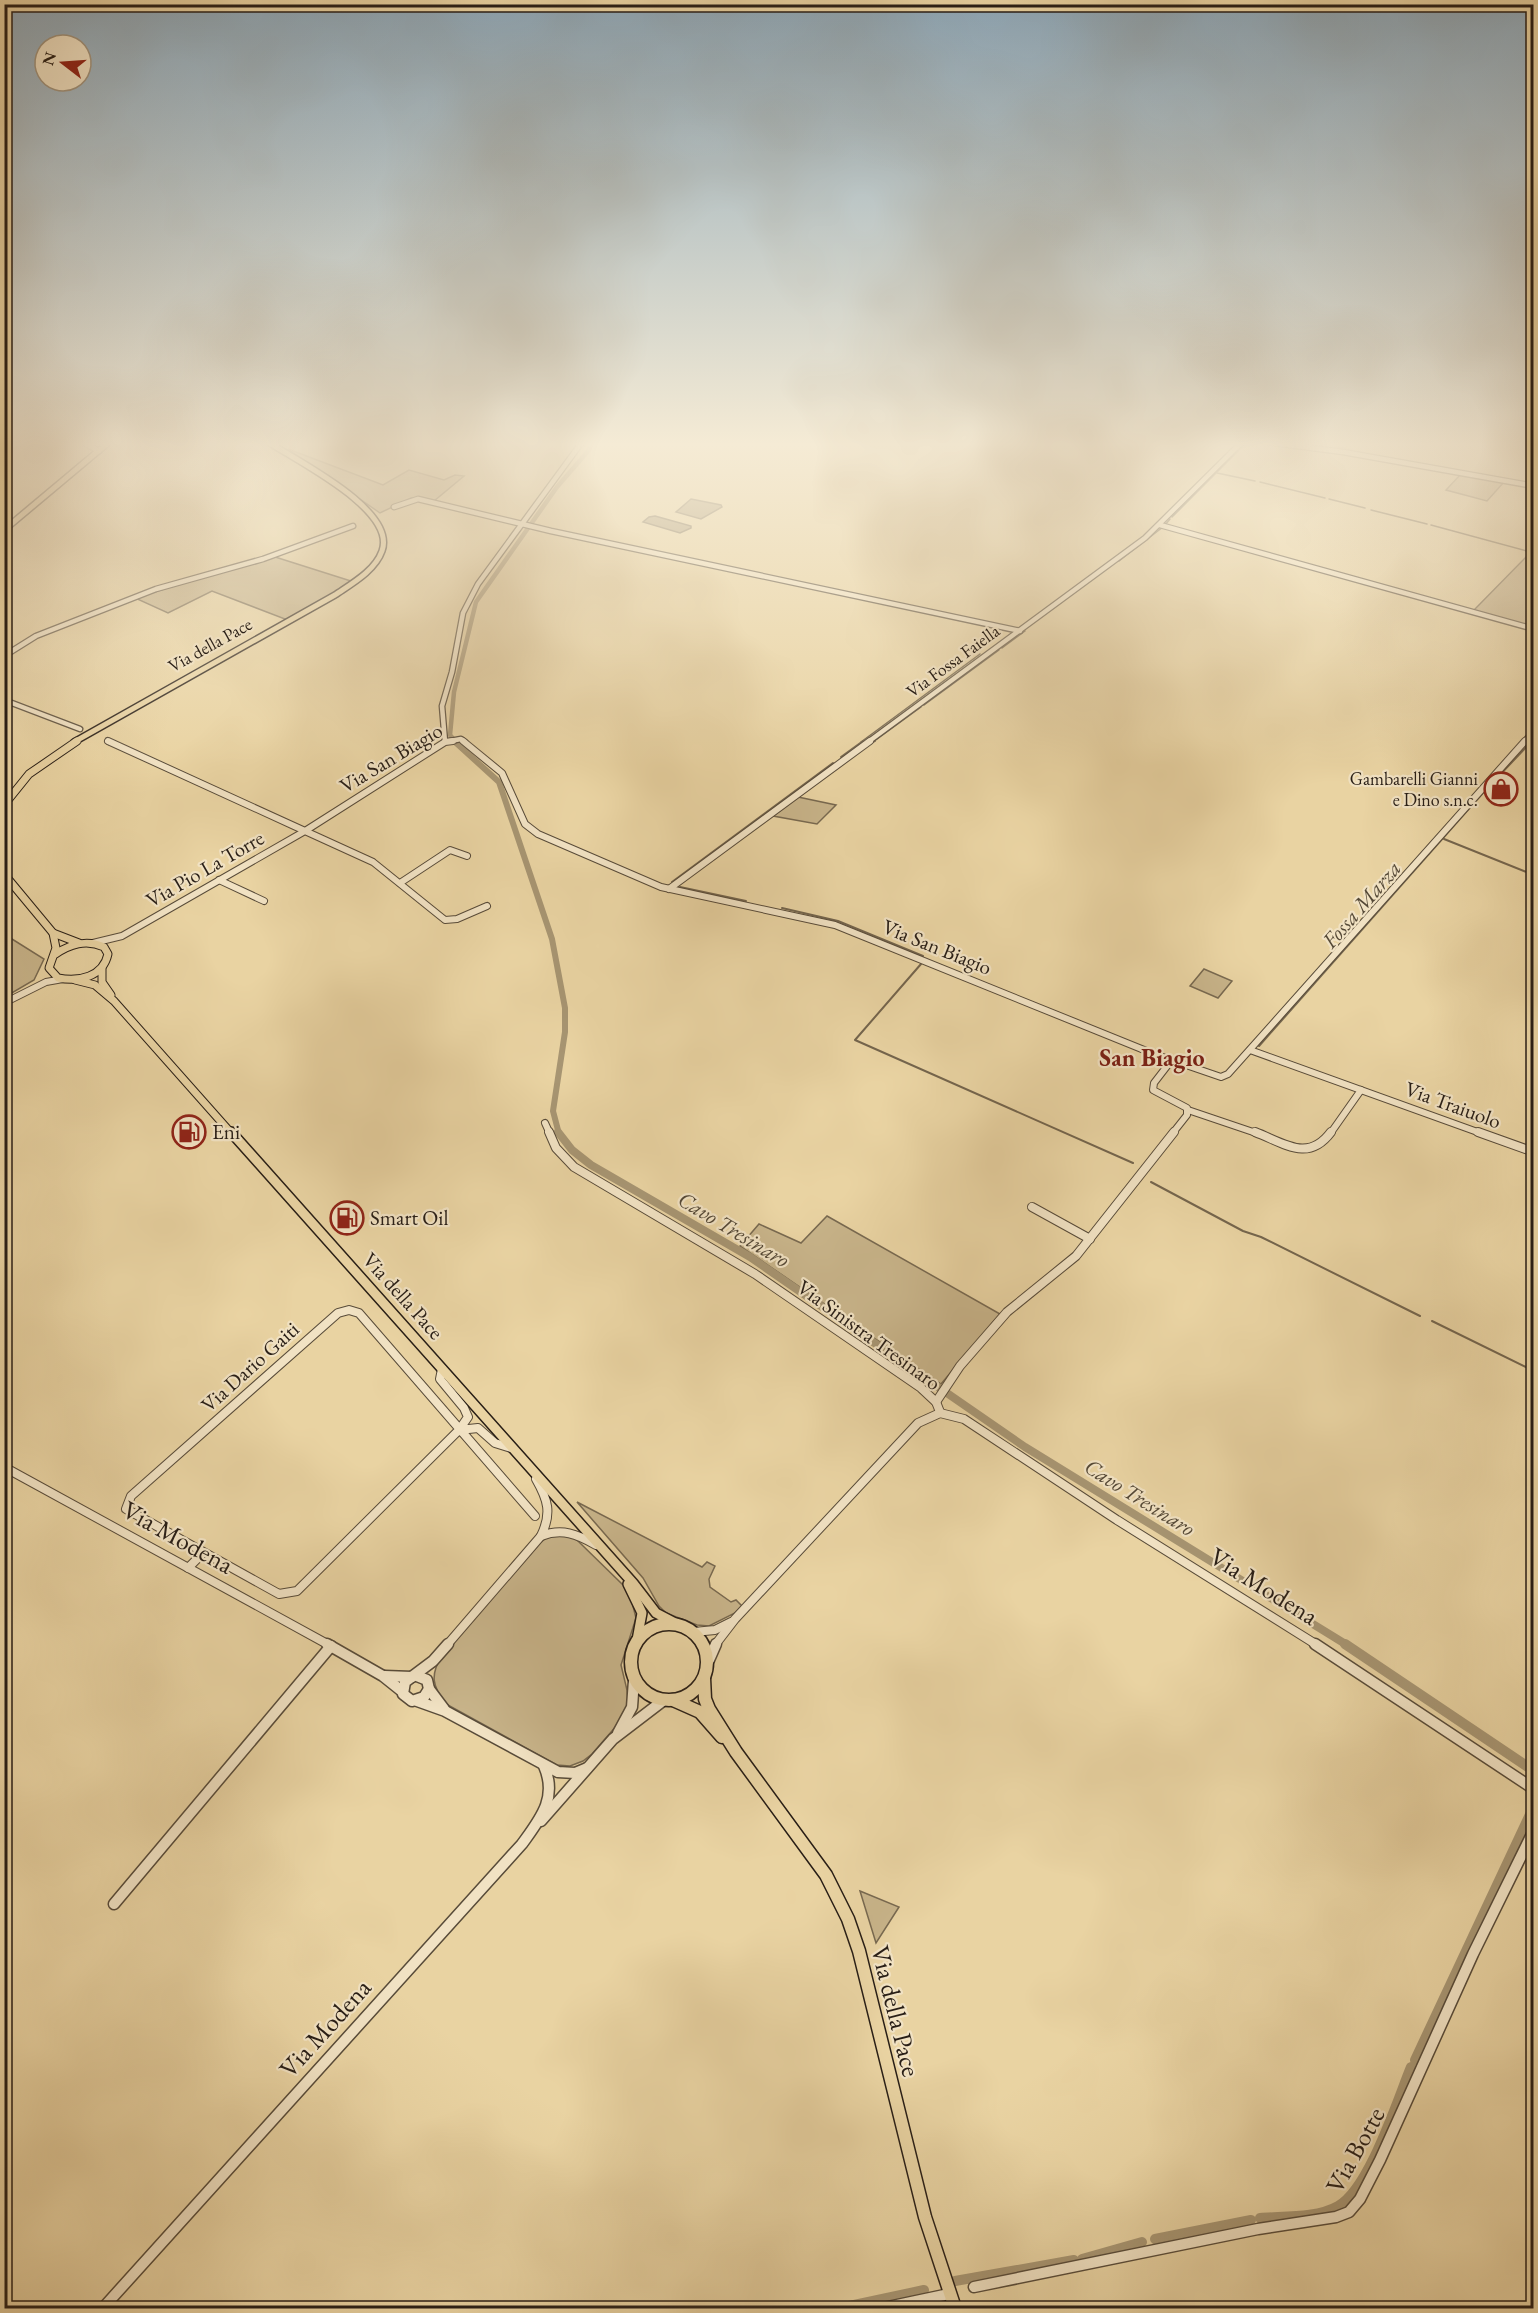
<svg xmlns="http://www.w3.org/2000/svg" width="1538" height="2313" font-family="'EB Garamond',serif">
<rect width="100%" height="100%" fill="#e9d3a2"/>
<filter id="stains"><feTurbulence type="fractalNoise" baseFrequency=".00333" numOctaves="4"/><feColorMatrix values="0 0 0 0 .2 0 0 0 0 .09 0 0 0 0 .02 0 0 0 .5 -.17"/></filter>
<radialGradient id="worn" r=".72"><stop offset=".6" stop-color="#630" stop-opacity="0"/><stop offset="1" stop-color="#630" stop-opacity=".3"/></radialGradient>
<g fill="#c8b48a" stroke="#786950" stroke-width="1.5">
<polygon points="288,449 383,485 409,470 444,480 455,475 464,476 434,501 411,498 380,513"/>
<polygon points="1460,475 1504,482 1487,501 1446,490"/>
<polygon points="1529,554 1533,555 1533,628 1473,611"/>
<polygon points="272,556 354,582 290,621 212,591 168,613 135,598"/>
<polygon points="798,797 836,805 817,824 773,816"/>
<polygon points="4,934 44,959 34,980 5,997"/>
<polygon points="1204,969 1232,981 1218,998 1190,986"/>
<polygon points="827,1216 1000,1314 941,1384 740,1246 759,1224 801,1243"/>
<polygon points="577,1502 702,1567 707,1562 715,1566 709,1579 710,1587 731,1602 736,1600 742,1606 735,1613 709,1626 697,1625 666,1613 659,1606 643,1578"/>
<path d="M 551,1534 L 573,1537 L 579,1542 L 623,1585 L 632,1602 L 636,1618 L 621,1665 L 627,1690 L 628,1703 L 618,1724 L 592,1754 L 583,1761 L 570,1766 L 557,1765 L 446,1704 C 432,1686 430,1675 442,1655 L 540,1543 Z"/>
<polygon points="860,1891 899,1907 876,1943"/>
</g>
<g fill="#a79572" stroke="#74654d" stroke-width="1.5">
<polygon points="691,499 721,505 722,507 701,519 676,512"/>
<polygon points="655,516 691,526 691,528 680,533 643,522 649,517"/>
</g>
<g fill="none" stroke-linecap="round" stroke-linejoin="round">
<g stroke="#74654d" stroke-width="1.5">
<polyline points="1523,442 1534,443"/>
<polyline points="1217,473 1255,481"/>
<polyline points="1260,482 1325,498"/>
<polyline points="1329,499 1365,508"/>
<polyline points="1371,510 1427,524"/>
<polyline points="1172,517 1247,442"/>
<polyline points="1165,525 1170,519"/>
<polyline points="1431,525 1534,553"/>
<polyline points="1119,561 1163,527"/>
<polyline points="1002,648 1025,631"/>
<polyline points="924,705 999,650"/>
<polyline points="861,742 980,654"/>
<polyline points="873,742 921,707"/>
<polyline points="1530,742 1534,738"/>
</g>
<g stroke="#74654d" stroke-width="2">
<polyline points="870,744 875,741"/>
<polyline points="841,757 863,741"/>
<polyline points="1494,781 1532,741"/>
<polyline points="1444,839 1534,875"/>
<polyline points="672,882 833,763"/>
<polyline points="680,887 746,901"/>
<polyline points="782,908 838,921 923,956"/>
<polyline points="921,964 855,1040 1133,1163"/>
<polyline points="1259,1046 1489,786"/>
<polyline points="1151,1182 1243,1231 1261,1237 1420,1316"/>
<polyline points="1432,1321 1534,1371"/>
</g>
<g stroke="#a79572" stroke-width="4.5">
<polyline points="1306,445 1346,450"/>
<polyline points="456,742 450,735 454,692 476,602 557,487 589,450 592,442"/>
</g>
<polyline stroke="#a79572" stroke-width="6" points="454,741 499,782 552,939 565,1008 565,1032 553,1111 559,1134"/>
<polyline stroke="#a79572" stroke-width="8" points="558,1132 572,1150 591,1165 750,1257 1025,1447 1347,1645"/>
<g stroke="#a79572" stroke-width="10">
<polyline points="1345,1644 1534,1771"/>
<polyline points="1415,2060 1534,1806"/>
<path d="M 1260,2218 C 1284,2216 1317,2218 1338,2206 C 1369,2189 1397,2101 1411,2067"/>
<polyline points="1155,2239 1251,2220"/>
<polyline points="1082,2259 1142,2242"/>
<polyline points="955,2281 1074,2260"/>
<polyline points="840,2308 924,2290"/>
</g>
<g stroke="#584b39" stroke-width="7">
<g id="minor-far3">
<polyline points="82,442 99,451"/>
<polyline points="1266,442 1343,452 1534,486"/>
<polyline points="394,507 418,499 551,531 1020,631"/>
<polyline points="1160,525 1534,629"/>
<polyline points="4,656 36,636 156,589 263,559 353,526"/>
<polyline points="4,700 80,729"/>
<polyline points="108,741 110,742"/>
<polyline points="445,742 461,739 465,742"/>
<polyline points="445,742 442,706 452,672 463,613 478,584 582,442"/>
<polyline points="868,742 1145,538 1242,442"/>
<polyline points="1524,742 1534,731"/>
</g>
</g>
<g stroke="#584b39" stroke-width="8">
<g id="minor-far2">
<polyline points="108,741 305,831 445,742 453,741"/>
<polyline points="463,741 502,773 525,824 538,834 661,887 835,925 1154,1054 1221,1077 1228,1074 1525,741"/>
<polyline points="219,880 264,901"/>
<polyline points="400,883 450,850 467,856"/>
<polyline points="669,889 870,741"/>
<polyline points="93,943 122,936 305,831 373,862 445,920 457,919 487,906"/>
<polyline points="4,1003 46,982 63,979"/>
<polyline points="1250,1050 1483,1134"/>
<polyline points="1171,1061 1154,1083 1153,1090 1187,1108 1187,1115 1172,1134"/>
<polyline points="1188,1110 1259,1134"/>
<polyline points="545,1123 550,1134"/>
<polyline points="1330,1134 1361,1090"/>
</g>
</g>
<g stroke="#584b39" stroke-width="10">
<g id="minor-far1">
<polyline points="549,1132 556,1148 574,1167 755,1274 921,1388 936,1402 940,1412"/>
<path d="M 1255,1132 C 1284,1143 1308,1163 1331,1132"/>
<polyline points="1478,1132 1534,1152"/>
<polyline points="1032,1207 1090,1239"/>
<polyline points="442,1369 440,1379 464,1408 468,1417 459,1430 478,1428 495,1443 511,1448"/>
<polyline points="936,1402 960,1366 1007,1312 1076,1256 1174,1132"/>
<polyline points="459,1430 297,1591 279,1594 126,1509 131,1496 338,1313 349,1310 359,1313 535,1516"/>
<polyline points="4,1467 329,1645"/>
<path d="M 536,1479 C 548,1500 552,1513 541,1536 C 562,1528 577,1534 596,1545"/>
<polyline points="188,1568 203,1553"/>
<polyline points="694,1632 715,1630 731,1622"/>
<polyline points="447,1645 541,1536"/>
<polyline points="715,1645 735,1619 918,1423 940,1413 964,1419 1117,1520 1317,1645"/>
</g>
</g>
<g stroke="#584b39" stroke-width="13">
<g id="minor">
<polyline points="327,1644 383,1676 403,1692"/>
<polyline points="1315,1644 1534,1789"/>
<polyline points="709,1660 716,1644"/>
<polyline points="385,1676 412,1677"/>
<polyline points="417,1676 427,1680 429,1689 424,1697 412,1701 403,1694 405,1682 433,1661 448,1644"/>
<polyline points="429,1689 444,1709"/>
<polyline points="417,1701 445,1711 558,1772 575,1773 587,1768"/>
<polyline points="618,1733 632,1707 634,1680"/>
<polyline points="541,1821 613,1739 664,1700"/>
<polyline points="114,1904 331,1646"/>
<polyline points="974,2287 1258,2229 1336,2217 1349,2212 1360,2199 1380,2160 1473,1954 1534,1830"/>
<path d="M 103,2308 L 522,1844 C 540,1819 558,1798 544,1766"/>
<polyline points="883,2308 949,2294"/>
</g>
</g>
<g stroke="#281e16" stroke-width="8">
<g id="major-far3">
<polyline points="4,530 109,442"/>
<path d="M 74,742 L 335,595 C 351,584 375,571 382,551 C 397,510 297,461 268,442"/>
</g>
</g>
<g stroke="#281e16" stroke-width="9">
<g id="major-far2">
<polyline points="4,805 29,774 77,741"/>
<polyline points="4,874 53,933 79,943"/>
<path d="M 53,933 L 56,948 L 49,968 L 58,978 C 79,982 103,977 108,954 L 104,947 C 86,939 70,944 54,955"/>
<polyline points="102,968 102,982 111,995"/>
<polyline points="75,980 95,985 114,1001 232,1134"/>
</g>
</g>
<g stroke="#281e16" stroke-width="12">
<g id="major-far1">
<polyline points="231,1132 633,1583 656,1613 679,1625"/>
<polyline points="628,1584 642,1613 637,1640"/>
</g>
</g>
<g stroke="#281e16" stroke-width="15">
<g id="major">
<circle cx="669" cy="1662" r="38"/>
<polyline points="704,1678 705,1699 709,1709 736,1752 826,1875 848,1919 859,1951 925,2217 955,2308"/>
<polyline points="673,1700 700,1712 722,1737"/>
</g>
</g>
<use href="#minor-far3" stroke="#f1e2c3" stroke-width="4.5"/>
<use href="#minor-far2" stroke="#f1e2c3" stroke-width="6"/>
<use href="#minor-far1" stroke="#f1e2c3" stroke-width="8"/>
<use href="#minor" stroke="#f1e2c3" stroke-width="10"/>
<use href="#major-far3" stroke="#e9d3a2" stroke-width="5"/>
<use href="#major-far2" stroke="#e9d3a2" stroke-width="7"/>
<use href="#major-far1" stroke="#e9d3a2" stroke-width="9"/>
<use href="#major" stroke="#e9d3a2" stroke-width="12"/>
</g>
<linearGradient id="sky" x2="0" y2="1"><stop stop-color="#8ea8b9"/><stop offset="0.58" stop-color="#f5ebd5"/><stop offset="1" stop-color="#f5ebd5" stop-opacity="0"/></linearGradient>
<rect width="1538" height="766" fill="url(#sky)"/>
<defs>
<g id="shop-ring" transform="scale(1.725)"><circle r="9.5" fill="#f1e2c3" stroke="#8f2418" stroke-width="1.5"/><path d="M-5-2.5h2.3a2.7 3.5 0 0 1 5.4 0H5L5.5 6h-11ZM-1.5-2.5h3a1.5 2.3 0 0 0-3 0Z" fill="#8f2418"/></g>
<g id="fuel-ring" transform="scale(1.725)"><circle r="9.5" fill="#f1e2c3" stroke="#8f2418" stroke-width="1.5"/><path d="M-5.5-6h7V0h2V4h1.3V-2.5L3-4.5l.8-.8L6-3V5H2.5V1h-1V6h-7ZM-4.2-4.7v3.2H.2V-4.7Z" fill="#8f2418"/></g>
</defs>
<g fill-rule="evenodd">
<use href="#shop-ring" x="1501" y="789"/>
<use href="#fuel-ring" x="189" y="1132"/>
<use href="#fuel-ring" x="347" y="1218"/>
</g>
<g text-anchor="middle" stroke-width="4.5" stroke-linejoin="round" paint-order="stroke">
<g font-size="18" fill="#281e16" stroke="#f1e2c3">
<text transform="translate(210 645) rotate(-29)" y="6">Via della Pace</text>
<text transform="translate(953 661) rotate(-36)" y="6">Via Fossa Faiella</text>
</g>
<g font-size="18" fill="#281e16" stroke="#f1e2c3" text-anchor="end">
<text x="1478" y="785">Gambarelli Gianni<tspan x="1478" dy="21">e Dino s.n.c.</tspan></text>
</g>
<g font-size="21" fill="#281e16" stroke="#f1e2c3">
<text transform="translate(391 758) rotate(-31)" y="7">Via San Biagio</text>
<text transform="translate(205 869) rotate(-30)" y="7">Via Pio La Torre</text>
<text transform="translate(937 947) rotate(22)" y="7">Via San Biagio</text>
<text transform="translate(1453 1105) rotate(20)" y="7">Via Traiuolo</text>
<text transform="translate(403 1296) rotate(48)" y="7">Via della Pace</text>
<text transform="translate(869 1335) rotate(36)" y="7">Via Sinistra Tresinaro</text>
<text transform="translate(250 1367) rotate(-42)" y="7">Via Dario Gaiti</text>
</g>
<g font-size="21" fill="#281e16" stroke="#f1e2c3" text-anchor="start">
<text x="212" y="1139">Eni</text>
<text x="370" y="1225">Smart Oil</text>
</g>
<g font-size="22" font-style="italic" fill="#544836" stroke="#f1e2c3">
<text transform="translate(1361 904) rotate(-49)" y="8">Fossa Marza</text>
<text transform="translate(734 1229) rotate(31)" y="8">Cavo Tresinaro</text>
<text transform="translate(1140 1497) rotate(32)" y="8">Cavo Tresinaro</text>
</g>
<g font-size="24" font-weight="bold" fill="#7a1f14" stroke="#f1e2c3">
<text x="1152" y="1066">San Biagio</text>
</g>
<g font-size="26" fill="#281e16" stroke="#f1e2c3">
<text transform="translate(178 1537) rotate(29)" y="9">Via Modena</text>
<text transform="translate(1264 1586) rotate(32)" y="9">Via Modena</text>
<text transform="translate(896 2011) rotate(76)" y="9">Via della Pace</text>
<text transform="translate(325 2028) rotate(-48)" y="9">Via Modena</text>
<text transform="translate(1355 2150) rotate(-61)" y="9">Via Botte</text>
</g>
</g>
<rect width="1538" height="2313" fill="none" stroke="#e9d3a2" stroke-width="24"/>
<rect x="6" y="6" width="1526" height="2301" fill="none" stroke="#281e16" stroke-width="3"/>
<rect x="12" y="12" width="1514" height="2289" fill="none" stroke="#281e16" stroke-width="1.5"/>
<g transform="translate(63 63) rotate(287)"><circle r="28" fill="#f1e2c3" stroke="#a1947e" stroke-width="1.5"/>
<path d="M0-4.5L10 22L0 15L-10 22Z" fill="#8f2418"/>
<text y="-9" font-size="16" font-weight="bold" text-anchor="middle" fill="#281e16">N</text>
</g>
<rect width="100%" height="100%" filter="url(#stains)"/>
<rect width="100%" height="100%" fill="url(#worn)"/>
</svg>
